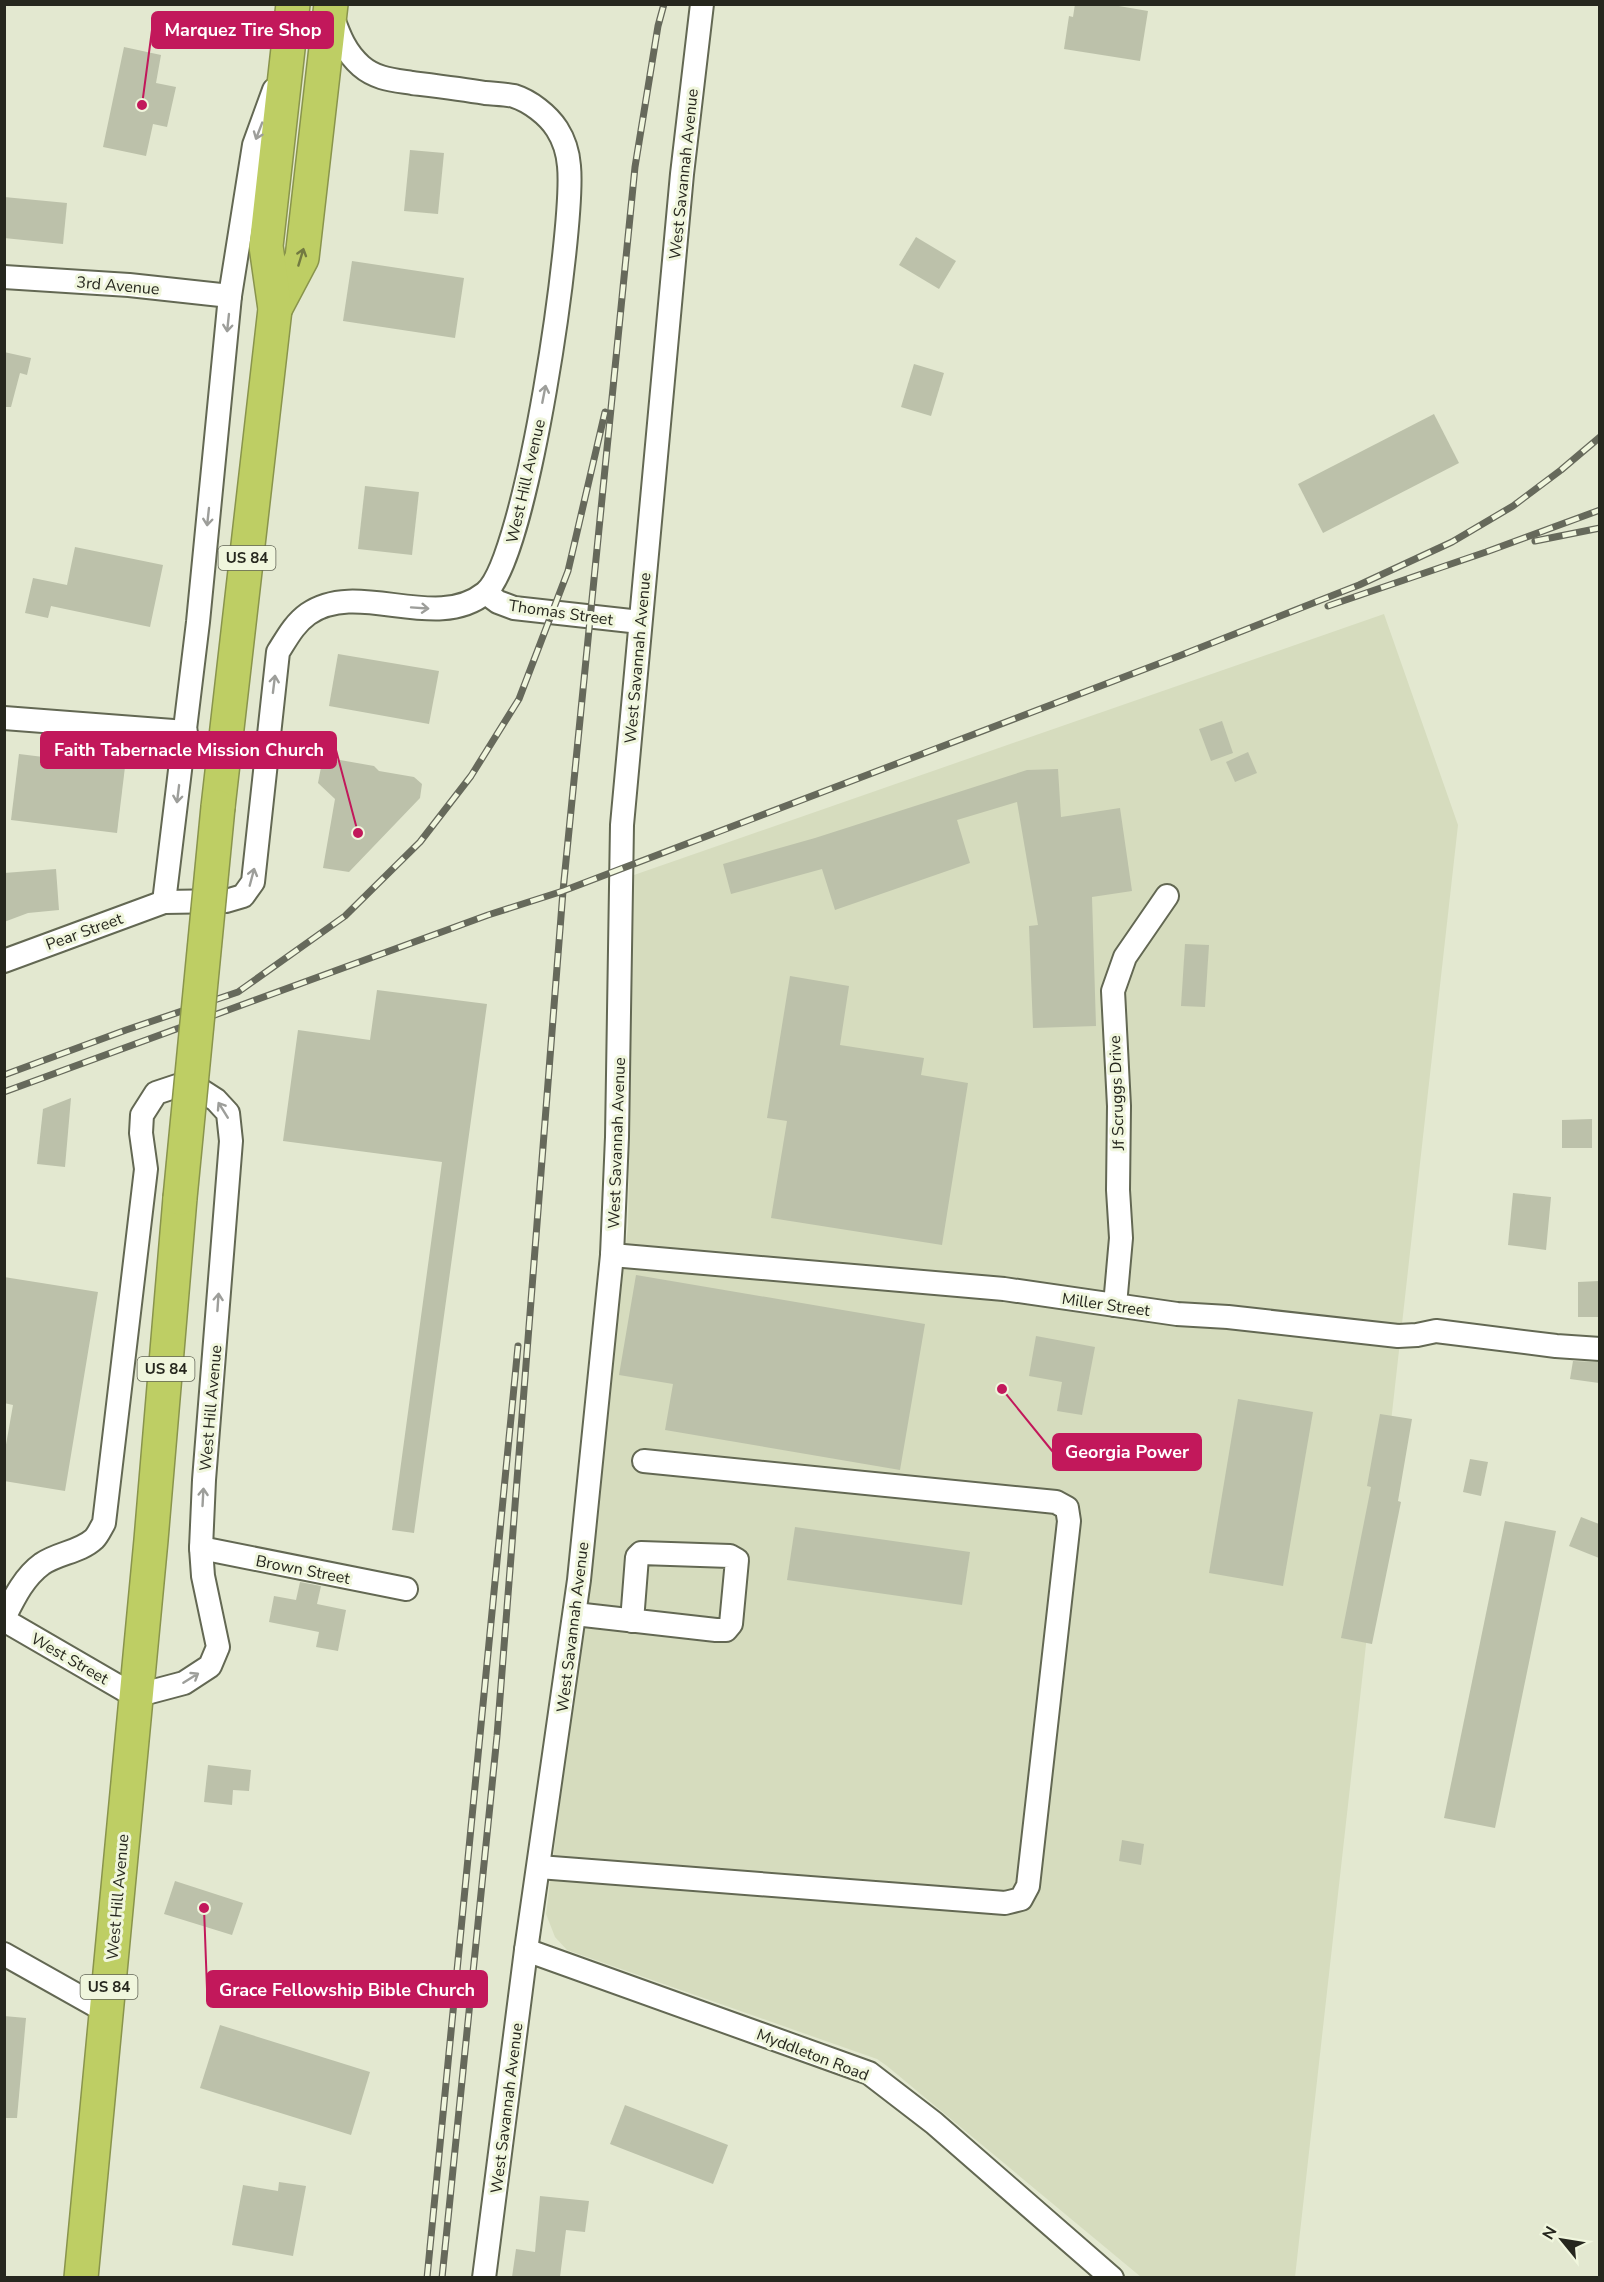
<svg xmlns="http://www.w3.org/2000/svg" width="1604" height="2282" font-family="'Nunito Sans',sans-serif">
<rect width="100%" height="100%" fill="#e3e8d0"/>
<polygon fill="#d6dcbe" points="1384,614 1458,825 1295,2277 1141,2277 887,2066 877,2059 567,1950 555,1937 546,1914 592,1552 628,1226 634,875"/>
<g fill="#bcc1aa">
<polygon points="1075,4 1107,4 1148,11 1140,61 1064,49 1069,16 1073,17"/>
<polygon points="124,47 161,55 156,83 176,87 167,127 153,124 146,156 103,147"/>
<polygon points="410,150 444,153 438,214 404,211"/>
<polygon points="4,197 67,203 63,244 4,238"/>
<polygon points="916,237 956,261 939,289 899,265"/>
<polygon points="352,261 464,278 455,338 343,321"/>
<polygon points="4,352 31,358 27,375 20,373 11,407 4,407"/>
<polygon points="914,364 944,373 931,416 901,407"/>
<polygon points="1434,414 1459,463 1323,533 1298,484"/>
<polygon points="365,486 419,492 412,555 358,549"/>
<polygon points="75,547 163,565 150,627 51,606 48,618 25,613 33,578 67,585"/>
<polygon points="338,654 439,671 429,724 329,706"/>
<polygon points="1222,721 1233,753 1211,761 1199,729"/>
<polygon points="1248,752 1257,773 1235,782 1226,762"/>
<polygon points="19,754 125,767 117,833 11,820"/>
<polygon points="323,757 374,766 379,771 414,777 422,784 420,798 349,872 323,868 335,799 318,783"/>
<polygon points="1058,769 1061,817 1120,808 1132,891 1092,897 1096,1026 1033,1028 1029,926 1038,925 1017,802 957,820 970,863 835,910 822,869 731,894 723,864 815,838 1027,770"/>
<polygon points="56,869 59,910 28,913 4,922 4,873"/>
<polygon points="1185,944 1209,945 1205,1007 1181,1006"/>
<polygon points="790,976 849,986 840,1045 924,1058 921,1075 968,1083 942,1245 771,1218 787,1121 767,1118"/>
<polygon points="377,990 487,1004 414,1533 392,1530 442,1162 283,1141 298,1030 370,1040"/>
<polygon points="71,1098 65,1167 37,1164 43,1109"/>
<polygon points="1592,1119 1592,1148 1562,1148 1562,1120"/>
<polygon points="1513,1193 1551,1197 1546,1250 1508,1245"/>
<polygon points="636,1275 925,1324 900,1470 665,1430 673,1384 619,1375"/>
<polygon points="4,1277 98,1292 65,1491 4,1481 4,1456 13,1405 4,1403"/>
<polygon points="1599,1281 1599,1317 1578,1317 1578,1282"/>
<polygon points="1036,1336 1095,1347 1082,1415 1057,1411 1062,1382 1029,1376"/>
<polygon points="1573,1361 1599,1362 1599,1383 1570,1379"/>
<polygon points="1238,1399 1313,1412 1283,1586 1209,1573"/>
<polygon points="1380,1414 1412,1419 1398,1501 1401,1502 1372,1644 1341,1638 1371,1487 1367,1486"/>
<polygon points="1470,1459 1488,1462 1481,1496 1463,1492"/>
<polygon points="1581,1517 1599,1524 1599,1558 1569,1546"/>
<polygon points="1505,1521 1556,1531 1495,1828 1444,1818"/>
<polygon points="795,1527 970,1552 962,1605 787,1580"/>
<polygon points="300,1582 321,1586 317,1604 346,1610 338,1651 316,1647 319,1632 269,1622 274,1596 296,1600"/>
<polygon points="208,1765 251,1770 249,1791 233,1790 232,1805 204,1802"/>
<polygon points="1122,1840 1144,1844 1141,1865 1119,1861"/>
<polygon points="175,1881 243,1903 232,1935 164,1914"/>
<polygon points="4,2016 26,2018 17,2118 4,2118"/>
<polygon points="220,2025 370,2072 351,2135 200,2088"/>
<polygon points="625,2105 728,2145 713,2184 610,2144"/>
<polygon points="279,2182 306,2186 293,2256 232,2245 243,2185 278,2191"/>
<polygon points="540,2196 589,2201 585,2232 566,2230 560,2277 512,2277 516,2249 535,2252"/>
</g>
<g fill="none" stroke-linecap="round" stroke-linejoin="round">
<g stroke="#636853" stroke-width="26">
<g id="minor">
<polyline points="4,277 129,285 230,296"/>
<polyline points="486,593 498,602 514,608 640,622"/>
<polyline points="4,718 186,732"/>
<polyline points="164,902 198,622 230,296 254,145 274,90"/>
<path d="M 4,961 L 164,902 L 226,901 L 243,896 L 253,882 L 278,652 C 287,638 294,624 308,614 C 358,579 435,633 485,593 C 527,559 575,227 569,166 C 568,153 564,140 557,129 C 548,115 530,101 514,96 C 505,94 495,94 485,93 C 461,89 436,86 412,83 C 393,80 376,79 361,66 C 345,52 339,35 332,16"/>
<polyline points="612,1255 1004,1289 1177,1314 1228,1317 1398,1336 1417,1335 1436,1331 1556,1346 1600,1349"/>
<polyline points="1115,1305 1121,1238 1118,1190 1119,1106 1113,991 1125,957 1167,896"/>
<polyline points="201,1548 406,1589"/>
<polyline points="575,1614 716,1630 726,1630 731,1624 737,1560 730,1556 641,1553 637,1557 632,1621"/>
<path d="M 4,1618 C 14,1598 24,1577 42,1564 C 58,1553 80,1552 94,1539 C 98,1535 101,1528 104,1523 L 146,1169 L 141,1133 L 142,1115 L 156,1093 L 177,1086 L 202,1091 L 216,1100 L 228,1113 L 231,1141 L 204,1480 L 201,1548 L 203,1576 L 218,1647 L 210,1666 L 184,1683 L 135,1696 L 4,1620"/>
<polyline points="539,1867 1005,1903 1021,1899 1028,1886 1069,1521 1067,1508 1056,1502 644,1461"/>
<polyline points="526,1950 869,2073 934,2123 1112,2278"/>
<polyline points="4,1954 107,2012"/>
<polyline points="484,2278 526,1950 579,1580 612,1255 617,1137 622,825 682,174 702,4"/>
</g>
</g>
<g stroke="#89944c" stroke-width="36">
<g id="highway">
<polyline points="275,309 302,258 331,4"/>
<polyline points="218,807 275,309 266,246 293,4"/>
<polyline points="81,2278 151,1540 180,1198"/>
</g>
</g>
<use href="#minor" stroke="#fff" stroke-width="22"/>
<use href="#highway" stroke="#bece64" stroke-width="33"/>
<g stroke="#66695b" stroke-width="7">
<g id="rail">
<polyline points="1535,541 1600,528"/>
<polyline points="1328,606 1486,552 1600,510"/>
<polyline points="4,1075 126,1030 238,992 345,916 420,842 471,776 519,699 568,571 605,412"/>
<polyline points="4,1092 488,915 563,891 1179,656 1359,585 1452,542 1513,506 1561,470 1600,437"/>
<polyline points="427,2278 518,1346"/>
<polyline points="442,2278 497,1736 563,891 635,167 658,26 664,4"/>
</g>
</g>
<use href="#rail" stroke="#f0f6dd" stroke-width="4.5" stroke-dasharray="14" stroke-linecap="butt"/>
<g stroke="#89944c" stroke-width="36" stroke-linecap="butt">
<polyline id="highway-bridge" points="180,1198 218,807"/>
</g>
<use href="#highway-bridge" stroke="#bece64" stroke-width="33"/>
</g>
<defs><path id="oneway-shaft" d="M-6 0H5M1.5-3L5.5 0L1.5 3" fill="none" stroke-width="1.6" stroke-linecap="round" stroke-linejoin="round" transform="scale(1.5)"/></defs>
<g stroke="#9d9e9a">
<use href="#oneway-shaft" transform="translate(259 131) rotate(111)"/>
<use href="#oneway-shaft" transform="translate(228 323) rotate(96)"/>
<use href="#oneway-shaft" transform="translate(544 394) rotate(-79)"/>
<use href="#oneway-shaft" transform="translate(208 517) rotate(96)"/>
<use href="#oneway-shaft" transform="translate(420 608) rotate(4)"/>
<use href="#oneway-shaft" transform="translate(274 684) rotate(-83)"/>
<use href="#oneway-shaft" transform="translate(178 794) rotate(97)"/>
<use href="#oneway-shaft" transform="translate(252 877) rotate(-75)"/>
<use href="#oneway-shaft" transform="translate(223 1110) rotate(-122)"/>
<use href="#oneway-shaft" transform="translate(218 1302) rotate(-86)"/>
<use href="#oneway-shaft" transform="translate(203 1497) rotate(-87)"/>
<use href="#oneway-shaft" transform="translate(191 1678) rotate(-32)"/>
</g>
<use stroke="#727a41" href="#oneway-shaft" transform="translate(301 257) rotate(-73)"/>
<g text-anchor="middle" stroke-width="6" stroke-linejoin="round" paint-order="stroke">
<g fill="#f0f6dd" stroke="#636557" stroke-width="1.5">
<rect x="218.5" y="546" width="57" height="24" rx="4.5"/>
<rect x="137.5" y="1357" width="57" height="24" rx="4.5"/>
<rect x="80.5" y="1975" width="57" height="24" rx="4.5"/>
</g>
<g font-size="15" font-weight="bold" fill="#26271e">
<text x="247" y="563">US 84</text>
<text x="166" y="1374">US 84</text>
<text x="109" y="1992">US 84</text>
</g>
<g font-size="16" fill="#26271e" stroke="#f0f6dd">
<text transform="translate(683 174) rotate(-84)" y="6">West Savannah Avenue</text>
<text transform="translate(118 285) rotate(5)" y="6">3rd Avenue</text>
<text transform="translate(525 481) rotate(-77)" y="6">West Hill Avenue</text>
<text transform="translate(561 612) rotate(8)" y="6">Thomas Street</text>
<text transform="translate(637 658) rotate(-85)" y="6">West Savannah Avenue</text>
<text transform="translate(84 931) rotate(-20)" y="6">Pear Street</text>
<text transform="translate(1116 1093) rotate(-92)" y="6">Jf Scruggs Drive</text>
<text transform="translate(616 1143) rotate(-88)" y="6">West Savannah Avenue</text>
<text transform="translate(1106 1304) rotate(8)" y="6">Miller Street</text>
<text transform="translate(210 1408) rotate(-85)" y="6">West Hill Avenue</text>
<text transform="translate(303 1569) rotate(11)" y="6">Brown Street</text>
<text transform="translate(572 1627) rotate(-83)" y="6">West Savannah Avenue</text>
<text transform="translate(70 1658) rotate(30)" y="6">West Street</text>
<text transform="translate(117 1897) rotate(-85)" y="6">West Hill Avenue</text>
<text transform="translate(813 2054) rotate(21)" y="6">Myddleton Road</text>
<text transform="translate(506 2108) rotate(-83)" y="6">West Savannah Avenue</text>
</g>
</g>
<path fill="none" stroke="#c2185b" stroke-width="2" d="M142 105L152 30M358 833L336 750M1002 1389L1053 1452M204 1908L207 1989"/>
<g fill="#c2185b" stroke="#f0f6dd" stroke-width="2">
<circle cx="142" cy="105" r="6"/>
<circle cx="358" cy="833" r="6"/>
<circle cx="1002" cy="1389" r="6"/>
<circle cx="204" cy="1908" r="6"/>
</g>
<g fill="#c2185b" stroke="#c2185b" stroke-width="2">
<rect x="152" y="12" width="181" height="36" rx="6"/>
<rect x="41" y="732" width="295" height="36" rx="6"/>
<rect x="1053" y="1434" width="148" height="36" rx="6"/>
<rect x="207" y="1971" width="280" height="36" rx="6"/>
</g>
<g font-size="18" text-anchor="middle" font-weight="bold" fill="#fff">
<text x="243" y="36">Marquez Tire Shop</text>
<text x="189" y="756">Faith Tabernacle Mission Church</text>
<text x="1127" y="1458">Georgia Power</text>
<text x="347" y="1996">Grace Fellowship Bible Church</text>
</g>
<rect width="1604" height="2282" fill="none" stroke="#26271e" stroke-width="12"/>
<g transform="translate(1562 2240) rotate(300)" stroke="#f0f6dd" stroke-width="4.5" paint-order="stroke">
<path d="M0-4.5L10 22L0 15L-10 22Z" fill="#26271e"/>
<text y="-9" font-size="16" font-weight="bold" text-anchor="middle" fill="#26271e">N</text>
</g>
</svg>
